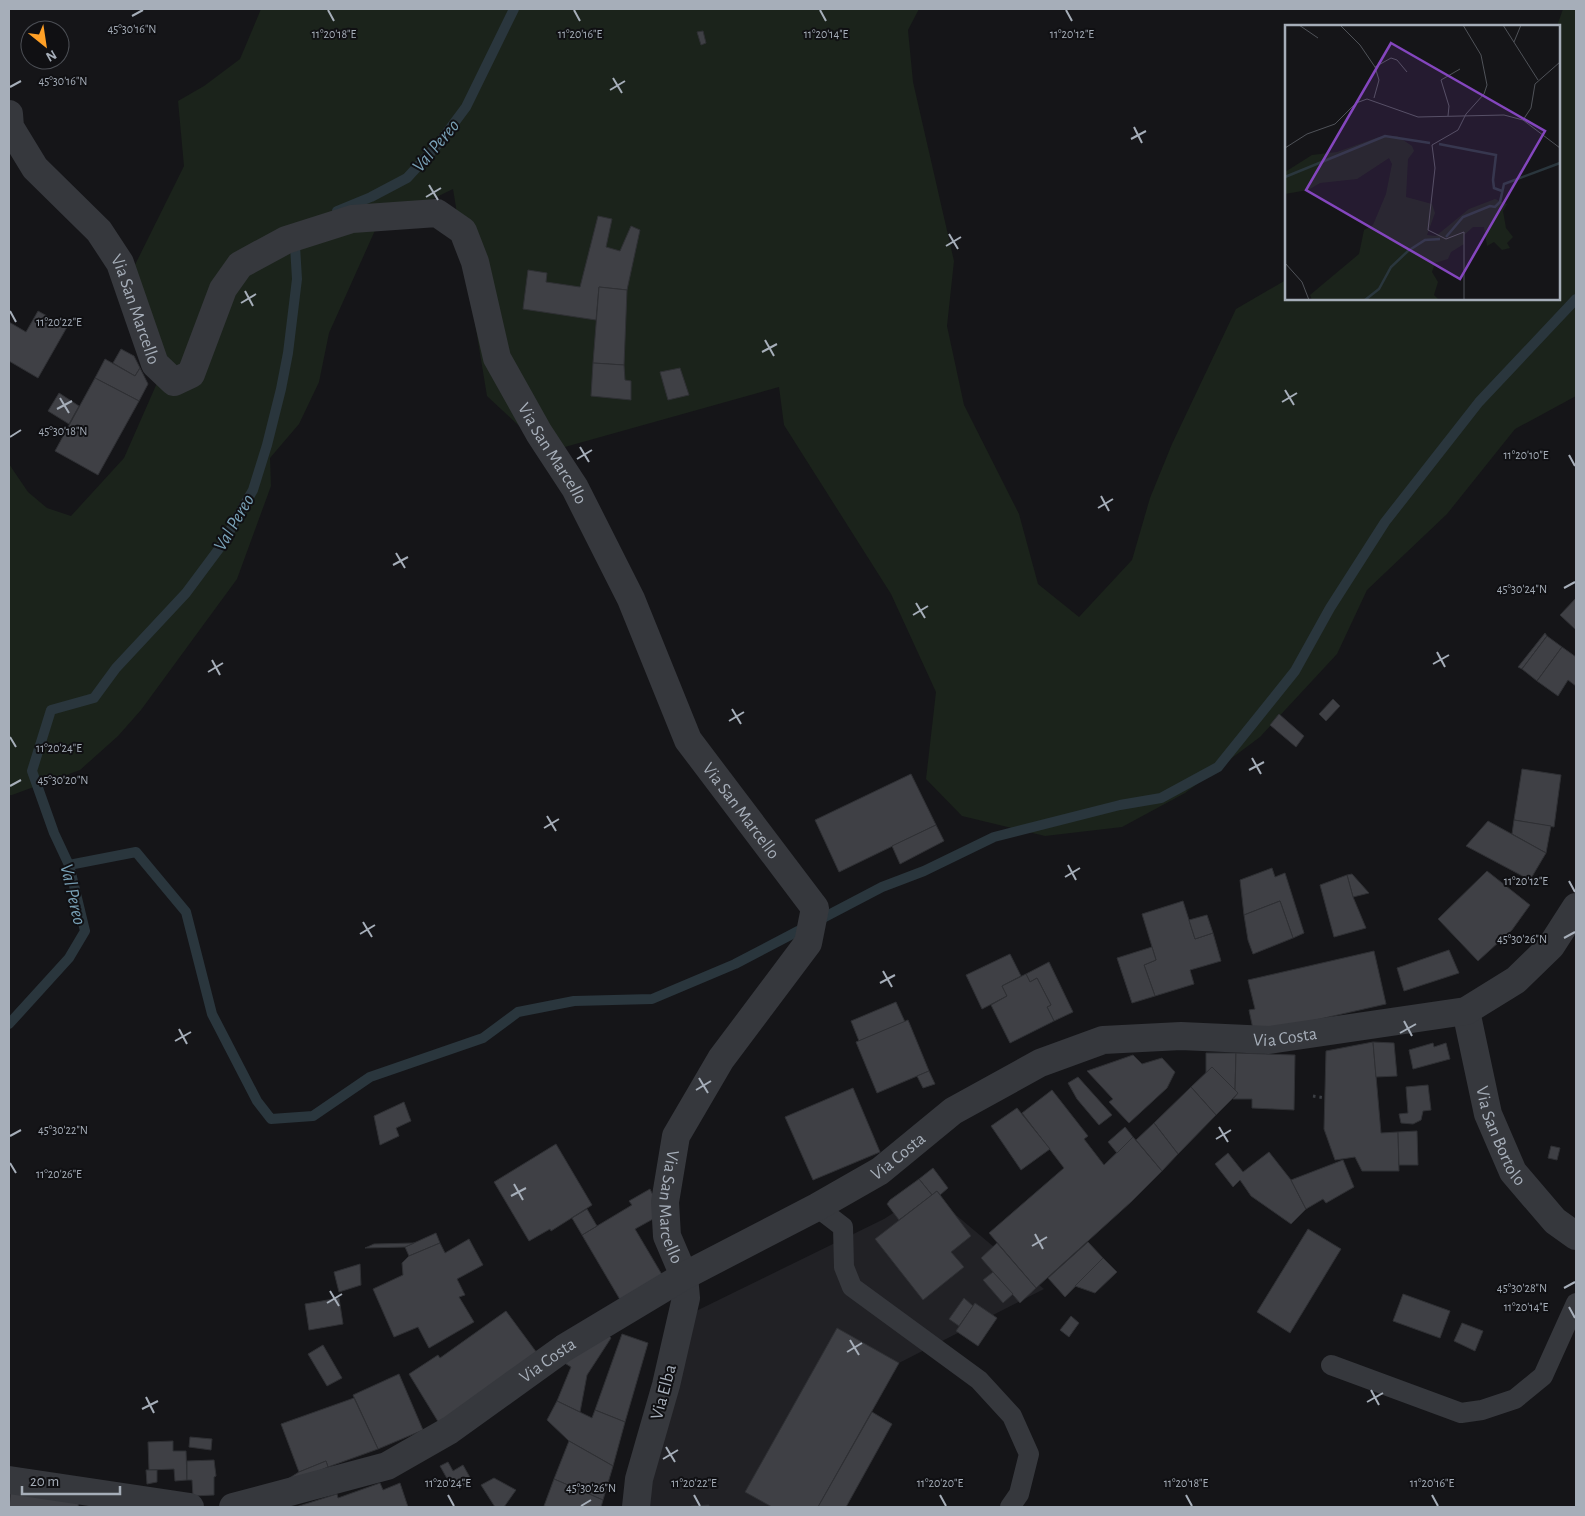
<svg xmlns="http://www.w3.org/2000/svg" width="1585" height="1516" font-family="'Alegreya Sans',sans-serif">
<rect width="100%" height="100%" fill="#151518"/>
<polygon fill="#212125" points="926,1182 956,1215 1044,1289 899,1363 818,1507 644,1507 692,1313 884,1219 907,1204"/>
<polygon fill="#1b231b" points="261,9 919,9 908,30 913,82 954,261 947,326 964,405 1019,514 1038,584 1079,617 1132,560 1150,498 1172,444 1236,309 1286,280 1286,299 1559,299 1559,26 1557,26 1563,9 1576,9 1576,396 1515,429 1447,514 1367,590 1337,654 1260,737 1185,793 1122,827 1045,836 962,816 926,779 936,692 891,594 784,425 779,387 547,452 487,396 453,189 377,226 329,333 319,382 299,424 270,458 271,486 237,579 141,710 118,736 80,770 12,795 9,795 9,464 28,492 47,508 71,516 124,458 168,358 123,289 184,166 178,101 204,86 240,59"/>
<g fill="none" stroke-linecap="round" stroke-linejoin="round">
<g stroke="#2a363d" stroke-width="10">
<polyline points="337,211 371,197 407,178 440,142 466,107 514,9"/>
<polyline points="69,865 136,852 186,912 212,1014 257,1101 271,1119 313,1116 370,1077 483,1038 518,1012 574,1001 652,999 735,964 882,887 924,871 994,837 1120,805 1161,798 1218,767 1295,671 1330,608 1385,522 1479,402 1576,299"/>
<polyline points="9,1024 69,958 85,931 69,865 54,833 32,771 51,710 94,698 116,668 186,593 221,546 253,490 267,445 281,389 288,353 297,279 295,246 297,237"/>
</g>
</g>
<g fill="#3f4045" stroke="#2f3034">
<polygon points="703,31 706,43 701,45 697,32"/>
<polygon points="598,216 612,219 606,247 620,251 631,226 640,230 627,290 599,287 596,320 523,309 528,270 547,273 546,282 580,287"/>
<polygon points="599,287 627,290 624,365 593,363"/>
<polygon points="38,311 67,327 38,378 9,361 9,322 26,332"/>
<polygon points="121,349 134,356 140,368 135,376 113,363"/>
<polygon points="105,359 135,376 140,368 148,384 139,401 95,378"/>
<polygon points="593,363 624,365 625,380 631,381 631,400 591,396"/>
<polygon points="680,368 689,395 668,400 660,372"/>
<polygon points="95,378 139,401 98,475 55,451"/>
<polygon points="59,393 79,406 69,424 48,411"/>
<polygon points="1576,598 1576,630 1560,615"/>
<polygon points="1545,633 1547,636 1522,669 1518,667"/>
<polygon points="1547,636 1562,647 1537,681 1522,669"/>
<polygon points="1562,647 1576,657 1576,686 1568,680 1558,696 1537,681"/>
<polygon points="1333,699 1340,706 1326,721 1319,714"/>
<polygon points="1279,714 1304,736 1296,747 1270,725"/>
<polygon points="1522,769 1561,775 1554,827 1514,820"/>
<polygon points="911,774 936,825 839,872 815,820"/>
<polygon points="1514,820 1551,826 1546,853 1512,834"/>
<polygon points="1488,821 1546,853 1530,880 1466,846"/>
<polygon points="936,825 944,841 900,864 892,846"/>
<polygon points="1272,868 1275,877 1285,873 1304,933 1293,938 1280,901 1244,915 1240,880"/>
<polygon points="1487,871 1530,905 1512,930 1478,961 1438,919"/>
<polygon points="1352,874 1369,893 1353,897 1347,875"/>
<polygon points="1347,875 1353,897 1366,928 1334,937 1320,885"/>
<polygon points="1183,901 1195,939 1213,933 1221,961 1190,970 1194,984 1155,996 1144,965 1156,960 1142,914"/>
<polygon points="1280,901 1293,938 1253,954 1248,940 1244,915"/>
<polygon points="1207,915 1213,933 1195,939 1189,920"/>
<polygon points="1152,947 1156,960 1144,965 1155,996 1132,1003 1117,958"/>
<polygon points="1449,950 1459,973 1404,991 1397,968"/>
<polygon points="1374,951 1386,1004 1254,1034 1249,1010 1255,1009 1248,980"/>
<polygon points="1010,954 1021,976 1002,986 1007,996 982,1009 966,975"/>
<polygon points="1049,962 1073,1012 1054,1021 1047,1007 1051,1005 1037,978 1030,982 1026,974"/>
<polygon points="1026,974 1030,982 1037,978 1051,1005 1047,1007 1054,1021 1010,1043 991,1005 1007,996 1002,986"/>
<polygon points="896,1002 905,1022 859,1041 851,1021"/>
<polygon points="908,1020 929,1071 877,1093 856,1042"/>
<polygon points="1373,1042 1381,1133 1398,1132 1399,1171 1362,1171 1355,1157 1335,1160 1324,1129 1326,1051"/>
<polygon points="1373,1042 1394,1043 1397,1076 1376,1077"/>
<polygon points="1433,1043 1434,1047 1446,1043 1450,1059 1413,1069 1409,1050"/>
<polygon points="1206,1053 1236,1053 1235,1090 1212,1067 1206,1073"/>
<polygon points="1236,1053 1295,1055 1294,1110 1252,1108 1252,1099 1233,1099 1238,1093 1235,1090"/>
<polygon points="1133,1055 1142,1064 1162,1058 1175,1072 1167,1088 1129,1123 1109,1102 1113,1099 1087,1071"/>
<polygon points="1212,1067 1238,1093 1216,1115 1191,1087"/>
<polygon points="929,1071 935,1084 923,1088 917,1076"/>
<polygon points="1078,1077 1112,1115 1099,1125 1077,1099 1068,1083"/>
<polygon points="1428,1085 1431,1110 1423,1111 1421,1120 1413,1124 1401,1123 1399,1114 1408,1113 1406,1087"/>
<polygon points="1191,1087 1216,1115 1178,1154 1154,1123"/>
<polygon points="853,1088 880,1152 813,1180 785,1117"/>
<polygon points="1052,1090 1088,1136 1084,1139 1104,1165 1133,1137 1162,1171 1131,1202 1036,1288 989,1233 1064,1168 1022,1113"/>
<polygon points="404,1102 411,1121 396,1128 399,1136 380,1145 374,1116"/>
<polygon points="1017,1108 1050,1149 1021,1170 991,1126"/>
<polygon points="1154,1123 1178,1154 1162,1171 1136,1140"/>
<polygon points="1125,1127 1133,1137 1117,1153 1108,1142"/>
<polygon points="1417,1131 1418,1165 1399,1165 1398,1132"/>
<polygon points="556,1144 592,1205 551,1231 550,1229 529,1241 494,1182"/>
<polygon points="1551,1146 1560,1148 1557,1160 1548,1158"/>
<polygon points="1269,1152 1291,1180 1306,1209 1291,1224 1251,1196 1240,1180 1233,1187 1215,1164 1228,1153 1243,1172"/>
<polygon points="1343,1160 1354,1187 1326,1203 1323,1199 1306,1209 1291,1180"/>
<polygon points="933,1168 948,1188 940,1195 937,1191 932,1195 919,1179"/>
<polygon points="919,1179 932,1195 899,1220 887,1204 890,1200"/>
<polygon points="650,1189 662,1214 635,1229 664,1278 622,1303 582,1235 632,1205 629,1201"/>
<polygon points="937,1191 971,1236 951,1252 964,1267 923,1300 875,1239"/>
<polygon points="587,1209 597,1226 582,1235 572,1218"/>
<polygon points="1308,1229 1341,1249 1290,1333 1257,1312"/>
<polygon points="436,1233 440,1243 409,1256 405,1247"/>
<polygon points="469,1239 483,1265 457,1279 465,1295 459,1297 474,1322 429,1348 418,1327 394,1337 373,1289 403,1275 402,1263 409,1256 440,1243 445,1253"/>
<polygon points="1088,1242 1103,1258 1065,1297 1048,1278"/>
<polygon points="414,1243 405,1247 365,1248 374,1244"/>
<polygon points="997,1243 1036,1288 1020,1303 981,1258"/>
<polygon points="1103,1258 1117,1272 1095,1293 1075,1286"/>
<polygon points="360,1264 361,1285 339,1292 334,1272"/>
<polygon points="993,1272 1013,1294 1003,1303 983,1280"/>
<polygon points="1403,1294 1450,1311 1440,1338 1393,1321"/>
<polygon points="339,1298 343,1324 309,1330 305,1304"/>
<polygon points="964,1298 973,1306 959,1326 949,1319"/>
<polygon points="975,1303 997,1318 978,1346 956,1331"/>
<polygon points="506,1311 537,1353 442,1428 409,1374 438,1355 440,1358"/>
<polygon points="1071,1316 1079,1323 1069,1337 1060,1330"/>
<polygon points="1462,1323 1483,1331 1475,1351 1454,1341"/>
<polygon points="837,1328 899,1363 818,1507 772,1507 745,1492"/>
<polygon points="606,1333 611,1338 587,1375 580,1412 557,1401 571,1367 563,1362"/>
<polygon points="622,1334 648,1343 625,1422 595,1410"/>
<polygon points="323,1345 342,1378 327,1386 308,1354"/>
<polygon points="399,1374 423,1430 378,1449 353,1395"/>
<polygon points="354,1398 378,1449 328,1467 326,1461 299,1472 281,1424"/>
<polygon points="557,1401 592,1418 595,1410 625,1422 613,1466 569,1441 547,1420"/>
<polygon points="872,1412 892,1424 846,1507 818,1507"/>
<polygon points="190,1437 212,1439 211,1450 189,1447"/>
<polygon points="173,1441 173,1451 186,1451 187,1480 175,1481 174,1469 149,1470 148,1442"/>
<polygon points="569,1441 613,1466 603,1500 554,1479"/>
<polygon points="214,1460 216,1476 214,1477 214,1495 193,1496 192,1480 187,1480 187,1461"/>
<polygon points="326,1461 328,1467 267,1492 299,1472"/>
<polygon points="448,1462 453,1471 463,1465 472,1481 458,1489 453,1480 449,1482 440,1466"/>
<polygon points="146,1470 157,1470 157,1482 147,1484"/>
<polygon points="494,1478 516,1490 504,1507 495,1507 481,1485"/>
<polygon points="554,1479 603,1500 601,1507 549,1507 544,1506"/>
<polygon points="380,1483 383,1490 400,1483 408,1507 296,1507 337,1494 338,1498"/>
<polygon points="11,1490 79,1499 78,1507 9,1507"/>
<polygon points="709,1505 709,1507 692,1507 691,1506"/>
</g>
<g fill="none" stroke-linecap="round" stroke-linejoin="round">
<polyline stroke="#3c3f44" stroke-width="3" stroke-dasharray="2.5 4" stroke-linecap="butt" points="1313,1096 1325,1098"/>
<g stroke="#36383d" stroke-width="20">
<polyline points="817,1207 843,1227 844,1267 852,1287 979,1380 1012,1416 1029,1454 1019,1494 1010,1507"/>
<polyline points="1331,1365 1461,1413 1482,1410 1515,1399 1543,1376 1576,1303"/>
</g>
<g stroke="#36383d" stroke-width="28">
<path id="s1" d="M 9,114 L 10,127 L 35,168 L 99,231 L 120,263 L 155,364 L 174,382 L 191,374 L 223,289 L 240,265 L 286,240 L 352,219 L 437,213 L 463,231 L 475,262 L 497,358 L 539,433 L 575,488 L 631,599 L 688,740 L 815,908 L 808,943 L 721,1059 L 676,1136 L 665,1202 L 667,1236 L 684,1276 L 686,1298 L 666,1385 L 639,1479 L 636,1507"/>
<path id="s2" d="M 1466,1011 L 1488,1114 L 1513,1172 L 1555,1221 L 1576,1236"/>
<polyline points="9,1480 190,1507"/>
<path id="s3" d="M 233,1507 L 387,1466 L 450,1430 L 564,1348 L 684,1276 L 817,1207 L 880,1171 L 953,1111 L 1040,1063 L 1103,1040 L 1181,1036 L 1269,1040 L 1466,1011 L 1516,980 L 1551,946 L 1576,907"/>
</g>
</g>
<path fill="none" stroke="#a6aeb9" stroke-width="2" d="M 328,10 L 334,21M 574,10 L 580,21M 820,10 L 826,21M 1066,10 L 1072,21M 132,16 L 143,10M 613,78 L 622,93M 10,87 L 21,81M 610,90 L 625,81M 1134,127 L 1142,143M 1131,139 L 1146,131M 429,185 L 438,200M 426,197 L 441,188M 949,234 L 958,249M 946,246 L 961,237M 245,291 L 253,306M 241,303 L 256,294M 10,311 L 16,322M 765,340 L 774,356M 762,352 L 777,344M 1285,390 L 1294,405M 60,398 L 69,413M 1282,402 L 1297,393M 57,409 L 72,401M 10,437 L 21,430M 580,447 L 589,462M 1569,455 L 1575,466M 577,459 L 592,450M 1101,496 L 1109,511M 1098,508 L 1113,499M 396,553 L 405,568M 393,565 L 408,557M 1564,588 L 1575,582M 916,603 L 925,618M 913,615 L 928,606M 1437,652 L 1445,667M 212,660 L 220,675M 1433,664 L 1449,655M 208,672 L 223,663M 732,709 L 741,724M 729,721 L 744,712M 10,737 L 16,747M 1252,758 L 1261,774M 1249,770 L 1264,762M 10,786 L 21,780M 547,816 L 556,831M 544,828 L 559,819M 1068,865 L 1076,880M 1065,877 L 1080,868M 1569,881 L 1575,892M 363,922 L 372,937M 360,934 L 375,925M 1564,938 L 1575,932M 883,971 L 892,987M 880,983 L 895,975M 1404,1021 L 1412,1036M 179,1029 L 187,1044M 1400,1033 L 1416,1024M 175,1041 L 191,1032M 699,1078 L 708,1093M 696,1090 L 711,1081M 1219,1127 L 1228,1142M 10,1136 L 21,1130M 1216,1139 L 1231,1130M 10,1163 L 16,1173M 514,1184 L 523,1200M 511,1196 L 526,1188M 1035,1234 L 1043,1249M 1032,1246 L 1047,1237M 1564,1288 L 1575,1282M 330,1291 L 339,1306M 327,1303 L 342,1294M 1569,1307 L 1575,1318M 850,1340 L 859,1355M 847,1352 L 862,1343M 1371,1390 L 1379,1405M 146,1397 L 154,1413M 1367,1402 L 1383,1393M 142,1409 L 158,1401M 666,1447 L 675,1462M 663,1459 L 678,1450M 448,1495 L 454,1506M 694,1495 L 700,1506M 940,1495 L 946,1506M 1186,1495 L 1192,1506M 1432,1495 L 1438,1506M 581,1506 L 591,1500"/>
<g text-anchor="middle" stroke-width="4" stroke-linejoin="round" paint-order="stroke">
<g font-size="18" fill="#a6aeb9" stroke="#101013">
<text dy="6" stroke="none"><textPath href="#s1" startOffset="238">Via San Marcello</textPath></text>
<text dy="6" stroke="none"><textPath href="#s1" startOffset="942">Via San Marcello</textPath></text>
<text dy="6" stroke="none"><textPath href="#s1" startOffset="1348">Via San Marcello</textPath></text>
<text dy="6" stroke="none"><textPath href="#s3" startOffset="1178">Via Costa</textPath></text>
<text dy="6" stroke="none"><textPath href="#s2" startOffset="130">Via San Bortolo</textPath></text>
<text dy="6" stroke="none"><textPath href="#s3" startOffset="758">Via Costa</textPath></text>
<text dy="6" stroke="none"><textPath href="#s1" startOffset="1812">Via San Marcello</textPath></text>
<text dy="6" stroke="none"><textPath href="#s3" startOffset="352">Via Costa</textPath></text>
<text transform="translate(663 1392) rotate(-75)" y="6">Via Elba</text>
</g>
<g font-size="19" font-style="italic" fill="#79a1b7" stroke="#101013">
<text transform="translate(435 145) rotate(-50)" y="7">Val Pereo</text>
<text transform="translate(233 522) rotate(-60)" y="7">Val Pereo</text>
<text transform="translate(74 894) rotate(77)" y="7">Val Pereo</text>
</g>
</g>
<g transform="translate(1285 25)">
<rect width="275" height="275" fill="#151518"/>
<path d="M 112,111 L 127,121 L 129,126 L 123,134 L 121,172 L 147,179 L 150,188 L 142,210 L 151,211 L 184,184 L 210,174 L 222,179 L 218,186 L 221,203 L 228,212 L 222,218 L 225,223 L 217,225 L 209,217 L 202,221 L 199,202 L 188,202 L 179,210 L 179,219 L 166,227 L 163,234 L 150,238 L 147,247 L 153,257 L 149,270 L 154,275 L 27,275 L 25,270 L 74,229 L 79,205 L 88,200 L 101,169 L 107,139 L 104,133 L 72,154 L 35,158 L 23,165 L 0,169 L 0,147 L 27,130 L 52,127 L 94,112 Z" fill="#1b231b"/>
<path fill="none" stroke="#2a363d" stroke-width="2.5" d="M 154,119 L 211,130 L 208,155 L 209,163 L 217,166M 0,152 L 100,111 L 145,118M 161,212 L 178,192 L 205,181 L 210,182 L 215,177 L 219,159 L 275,138M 80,275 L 94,264 L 106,242 L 123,226 L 140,215 L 155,214"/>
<path fill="none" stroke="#4f5258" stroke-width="1" d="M 14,0 L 33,13M 55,0 L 75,20 L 90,42 L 94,55 L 89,73M 178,0 L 196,30 L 202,60 L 199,69 L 181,89 L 173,105 L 147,120 L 150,143 L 143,205 L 161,214 L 179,207 L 179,275M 218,0 L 253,55M 229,17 L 236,0M 90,42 L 106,33 L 112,35 L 122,47M 163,91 L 164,81 L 156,55 L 175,44M 238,95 L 275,123M 0,123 L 22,109 L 50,99 L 71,78 L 82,74 L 133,92 L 219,90 L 238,95 L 246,83 L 250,59 L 275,37M 0,238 L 17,257 L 24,275"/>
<path fill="#8446be" fill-opacity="0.15" stroke="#8446be" stroke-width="2.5" d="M 106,18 L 260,106 L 175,254 L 21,165 Z"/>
<rect width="275" height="275" fill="none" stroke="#a6aeb9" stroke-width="2.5"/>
</g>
<g font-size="12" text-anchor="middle" fill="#a6aeb9" stroke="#101013" stroke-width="4" stroke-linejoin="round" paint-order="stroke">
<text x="132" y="33">45°30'16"N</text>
<text x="334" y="38">11°20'18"E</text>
<text x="580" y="38">11°20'16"E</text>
<text x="826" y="38">11°20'14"E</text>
<text x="1072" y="38">11°20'12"E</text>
<text x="63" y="85">45°30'16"N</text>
<text x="59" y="326">11°20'22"E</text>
<text x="63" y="435">45°30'18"N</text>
<text x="1526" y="459">11°20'10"E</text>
<text x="1522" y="593">45°30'24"N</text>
<text x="59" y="752">11°20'24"E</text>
<text x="63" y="784">45°30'20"N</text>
<text x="1526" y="885">11°20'12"E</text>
<text x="1522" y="943">45°30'26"N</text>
<text x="63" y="1134">45°30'22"N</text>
<text x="59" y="1178">11°20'26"E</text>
<text x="1522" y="1292">45°30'28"N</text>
<text x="1526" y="1311">11°20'14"E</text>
<text x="448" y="1487">11°20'24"E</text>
<text x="694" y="1487">11°20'22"E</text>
<text x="940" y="1487">11°20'20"E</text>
<text x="1186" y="1487">11°20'18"E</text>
<text x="1432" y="1487">11°20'16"E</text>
<text x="591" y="1492">45°30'26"N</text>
</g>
<rect width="1585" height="1516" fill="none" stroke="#a6aeb9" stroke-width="20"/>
<g transform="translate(45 45) rotate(150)"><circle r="24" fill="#101013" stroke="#4c4f55"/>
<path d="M0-4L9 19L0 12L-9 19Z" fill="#ffa026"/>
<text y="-8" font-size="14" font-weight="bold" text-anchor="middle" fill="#a6aeb9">N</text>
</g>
<path d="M22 1486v8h98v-8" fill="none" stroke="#a6aeb9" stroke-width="2.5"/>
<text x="30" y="1486" font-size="15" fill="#a6aeb9" stroke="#101013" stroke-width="4" paint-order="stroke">20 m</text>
</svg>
